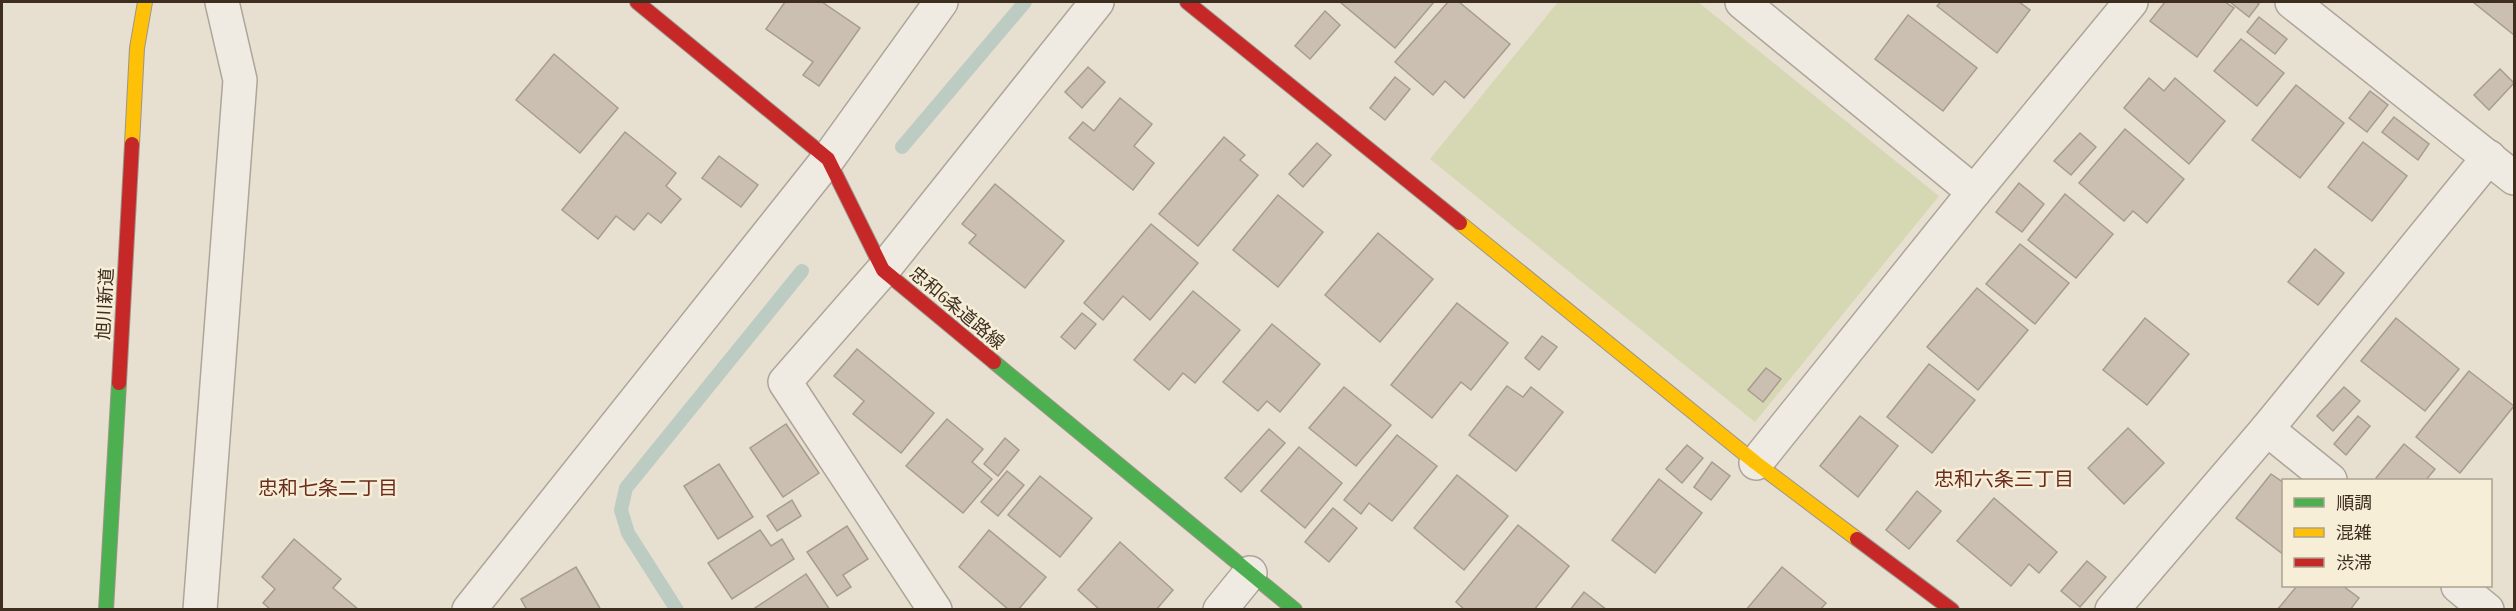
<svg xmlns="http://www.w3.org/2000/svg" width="2516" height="611" font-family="'Times New Roman','Noto Sans JP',serif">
<rect width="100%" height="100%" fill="#e7e0d1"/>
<polygon fill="#d6d7b3" points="1558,2 1698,2 1939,196 1755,422 1430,159"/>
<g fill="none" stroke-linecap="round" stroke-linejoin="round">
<g stroke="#bcccc2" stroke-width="14">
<polyline points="902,147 1025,2"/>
<polyline points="677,610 628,533 621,510 626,488 802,271"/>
</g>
</g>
<g fill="#cbbfb2" stroke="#a89c90" stroke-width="1.5">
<polygon points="785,2 822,2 860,28 819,86 803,75 813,62 766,29"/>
<polygon points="1340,2 1434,2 1395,48"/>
<polygon points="1448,2 1459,2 1510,44 1464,98 1445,81 1433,95 1395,62"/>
<polygon points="1941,2 2019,2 2030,10 1997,53 1937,6"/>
<polygon points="2165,2 2225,2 2234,8 2197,57 2150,21"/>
<polygon points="2230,2 2256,2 2259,4 2249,17"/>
<polygon points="2473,2 2514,2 2514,35"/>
<polygon points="1325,11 1340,25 1310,59 1295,46"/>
<polygon points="1908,15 1977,68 1943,111 1875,59"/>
<polygon points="2259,17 2287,39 2275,54 2247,32"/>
<polygon points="2241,39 2284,73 2257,106 2214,71"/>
<polygon points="554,54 618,108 580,153 516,100"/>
<polygon points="1088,67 1105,82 1082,108 1065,92"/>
<polygon points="2500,69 2514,83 2489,110 2474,95"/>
<polygon points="1395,77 1410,89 1385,120 1370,108"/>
<polygon points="2149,78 2164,91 2175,78 2225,121 2189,164 2124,108"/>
<polygon points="2296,85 2344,123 2300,178 2252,140"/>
<polygon points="2370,91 2388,105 2367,132 2349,118"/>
<polygon points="1120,98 1152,124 1134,146 1154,163 1133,190 1069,138 1083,122 1094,131"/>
<polygon points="2394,117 2429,144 2418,160 2382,132"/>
<polygon points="2125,129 2184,179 2147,223 2133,211 2124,221 2079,183"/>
<polygon points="625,132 676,173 666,186 681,199 661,223 648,213 634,230 616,216 598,239 562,210"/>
<polygon points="2080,133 2096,147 2071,175 2054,161"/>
<polygon points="1224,137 1245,155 1240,160 1258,175 1198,246 1159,214"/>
<polygon points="2363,142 2407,176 2372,221 2328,187"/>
<polygon points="1317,143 1331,155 1303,187 1289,174"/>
<polygon points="719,156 758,185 741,207 702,178"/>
<polygon points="2019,183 2044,204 2022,232 1996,212"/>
<polygon points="995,184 1064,241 1025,288 969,243 976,235 962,224"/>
<polygon points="2065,194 2113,234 2076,278 2028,240"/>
<polygon points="1278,195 1323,232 1278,287 1233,250"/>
<polygon points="1151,224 1198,263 1150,320 1123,296 1103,320 1084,303"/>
<polygon points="1378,233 1433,279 1380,342 1325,295"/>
<polygon points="2020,244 2069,283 2035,324 1986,284"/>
<polygon points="2315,249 2344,273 2318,305 2288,282"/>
<polygon points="1977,288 2028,330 1978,390 1927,347"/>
<polygon points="1193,291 1240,330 1195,383 1183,373 1169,390 1134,360"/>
<polygon points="1457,303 1508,343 1471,390 1461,382 1432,418 1391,385"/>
<polygon points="1082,313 1096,324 1075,349 1061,337"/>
<polygon points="2145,318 2189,354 2147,405 2103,370"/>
<polygon points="2396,318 2459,369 2425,411 2361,361"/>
<polygon points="1272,324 1320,364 1280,412 1267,401 1258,411 1223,382"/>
<polygon points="1542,336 1557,347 1539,370 1525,358"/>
<polygon points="857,349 934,413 901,453 853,414 864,401 834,376"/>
<polygon points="1929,364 1975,400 1932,453 1887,417"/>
<polygon points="1766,368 1781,379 1763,402 1748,390"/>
<polygon points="2469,371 2514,406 2460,473 2416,437"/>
<polygon points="1507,386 1523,397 1531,387 1563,412 1516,471 1469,435"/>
<polygon points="1344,387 1391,425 1356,466 1309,428"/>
<polygon points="2344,387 2360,401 2333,431 2317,416"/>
<polygon points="1860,416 1898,446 1858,497 1820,466"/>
<polygon points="2358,416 2370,426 2346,455 2334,444"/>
<polygon points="947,419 983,449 972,462 992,479 963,513 906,466"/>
<polygon points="786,424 819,473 783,497 750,448"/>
<polygon points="2128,428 2164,463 2124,504 2088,468"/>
<polygon points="1269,429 1285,443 1241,492 1225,478"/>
<polygon points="1397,435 1437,466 1392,521 1369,503 1361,514 1344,500"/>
<polygon points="1005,438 1019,450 998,476 984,464"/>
<polygon points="2404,444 2435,469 2426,480 2378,480 2376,478"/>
<polygon points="1687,445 1703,458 1682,483 1666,469"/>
<polygon points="1299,447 1342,483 1305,528 1261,491"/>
<polygon points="1712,462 1730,476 1711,500 1694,487"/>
<polygon points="719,464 753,517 718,539 684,486"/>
<polygon points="1007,471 1024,485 998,516 981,502"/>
<polygon points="2271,474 2284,483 2284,555 2236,518"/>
<polygon points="1457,475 1508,516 1464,570 1414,528"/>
<polygon points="1040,476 1092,518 1060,557 1008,515"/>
<polygon points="1659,479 1702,513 1655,573 1612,540"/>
<polygon points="1917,491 1941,511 1909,549 1886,530"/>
<polygon points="1994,498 2057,552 2039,573 2029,564 2011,586 1957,541"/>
<polygon points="792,500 801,516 777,531 767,516"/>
<polygon points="1333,508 1357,528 1329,562 1305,542"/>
<polygon points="1518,525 1569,566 1534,610 1465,610 1456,602"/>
<polygon points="847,526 868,559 843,575 851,587 837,596 807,552"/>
<polygon points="760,530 771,546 782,539 794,559 732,599 708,563"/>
<polygon points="989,530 1046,577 1018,610 1009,610 959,567"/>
<polygon points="294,539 341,579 333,588 359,610 271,610 263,603 275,589 262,577"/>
<polygon points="1120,542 1173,590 1156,610 1100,610 1078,590"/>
<polygon points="2087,561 2106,577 2080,607 2061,591"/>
<polygon points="576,567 601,610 527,610 521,599"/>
<polygon points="1782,567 1826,603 1820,610 1746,610"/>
<polygon points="806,574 830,610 752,610"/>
<polygon points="2297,586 2343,586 2359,598 2350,610 2277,610"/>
<polygon points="1584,592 1607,610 1570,610"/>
</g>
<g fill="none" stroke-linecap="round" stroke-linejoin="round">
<g stroke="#ada599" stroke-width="36">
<g id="street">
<polyline points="1742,2 1974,192"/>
<polyline points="2292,2 2514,178"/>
<polyline points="2267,429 2330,480"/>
<polyline points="1756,463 1974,192 2131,2"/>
<polyline points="2458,586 2487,610"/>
<polyline points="200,610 240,80 222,2"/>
<polyline points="469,610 828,159 941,2"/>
<polyline points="935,610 785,382 883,270 1097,2"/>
<polyline points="1220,610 1250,573"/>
<polyline points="2112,610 2267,429 2489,157"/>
</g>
</g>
<g stroke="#9c958a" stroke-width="16">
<g id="fast">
<polyline points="994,362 1295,610"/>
<polyline points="106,610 119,383"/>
</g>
</g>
<g stroke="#9c958a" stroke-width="16">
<g id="slow">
<polyline points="132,144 137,48 145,2"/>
<polyline points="1460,223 1756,463 1857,539"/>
</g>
</g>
<g stroke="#9c958a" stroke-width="16">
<g id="jam">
<polyline points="637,2 828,159 883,270 994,362"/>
<polyline points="1187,2 1460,223"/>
<polyline points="119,383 132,144"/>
<polyline points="1857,539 1952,610"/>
</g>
</g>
<use href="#street" stroke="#efebe3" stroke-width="33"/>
<use href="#fast" stroke="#4caf50" stroke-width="14"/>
<use href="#slow" stroke="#ffc107" stroke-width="14"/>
<use href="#jam" stroke="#c62828" stroke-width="14"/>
</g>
<g text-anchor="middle" stroke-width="5" stroke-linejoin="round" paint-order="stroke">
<g font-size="18" fill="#3d2e20" stroke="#f7eed8">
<text transform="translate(105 304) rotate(-87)" y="6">旭川新道</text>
<text transform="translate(957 308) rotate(40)" y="6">忠和6条道路線</text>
</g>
<g font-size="20" fill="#6b2e1e" stroke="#f7eed8">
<text x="2004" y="486">忠和六条三丁目</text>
<text x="328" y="495">忠和七条二丁目</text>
</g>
</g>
<rect width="2516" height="611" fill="none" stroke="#3d2e20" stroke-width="6"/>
<rect x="2282" y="479" width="210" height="108" fill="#f7eed8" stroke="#ada18e" stroke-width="1.5"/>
<rect x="2294" y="498" width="30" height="9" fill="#4caf50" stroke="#ada18e" stroke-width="1.5"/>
<text x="2336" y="509" font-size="18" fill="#3d2e20">順調</text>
<rect x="2294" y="528" width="30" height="9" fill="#ffc107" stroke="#ada18e" stroke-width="1.5"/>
<text x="2336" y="539" font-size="18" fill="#3d2e20">混雑</text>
<rect x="2294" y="558" width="30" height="9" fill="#c62828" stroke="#ada18e" stroke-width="1.5"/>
<text x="2336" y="569" font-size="18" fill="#3d2e20">渋滞</text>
</svg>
